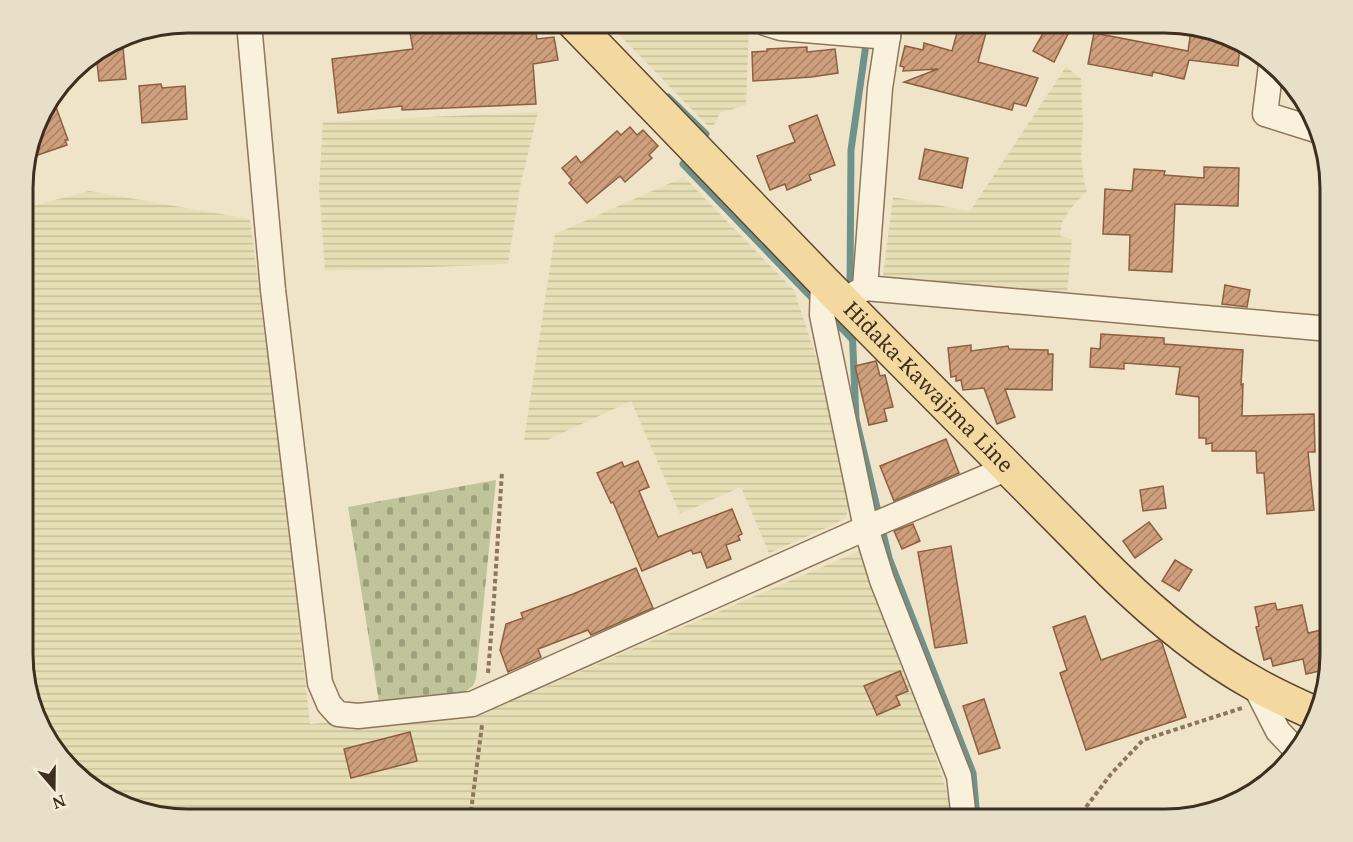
<svg xmlns="http://www.w3.org/2000/svg" width="1353" height="842" font-family="'Noto Serif',serif">
<defs>
<pattern id="farmland-rules" width="6" height="5" patternUnits="userSpaceOnUse" patternTransform="scale(1.5)"><rect width="6" height="5" fill="#e6deb5"/><path d="M0 2.5h6" fill="none" stroke="#c6bf9b"/></pattern>
<pattern id="cemetery-stones" width="16" height="16" patternUnits="userSpaceOnUse" patternTransform="scale(1.5)"><rect width="16" height="16" fill="#bfc49a"/><path d="M2 7V4a2 2 0 0 1 4 0v3zM10 15v-3a2 2 0 0 1 4 0v3z" fill="#9ca07d"/></pattern>
<pattern id="building-hatch" width="6" height="6" patternUnits="userSpaceOnUse" patternTransform="scale(1.5)"><rect width="6" height="6" fill="#cf9f7d"/><path d="M-1 1l2-2M0 6l6-6M5 7l2-2" fill="none" stroke="#a98266"/></pattern>
</defs>
<rect width="100%" height="100%" fill="#f0e4c8"/>
<g fill="url(#farmland-rules)">
<polygon points="608,23 736,23 749,26 746,105 720,113 714,125 707,125"/>
<polygon points="1066,67 1081,79 1083,127 1081,156 1084,182 1087,191 1071,208 1062,222 1060,236 1072,239 1067,295 888,283 883,276 893,197 970,211"/>
<polygon points="538,112 521,182 508,264 325,271 319,188 323,122"/>
<polygon points="684,177 794,290 824,381 849,505 846,517 835,524 769,553 741,487 680,514 631,401 547,440 524,440 555,234"/>
<polygon points="89,191 250,219 280,449 310,724 498,707 859,551 930,738 950,802 952,819 188,819 96,792 45,737 24,675 24,208"/>
</g>
<polygon fill="url(#cemetery-stones)" points="496,480 476,678 473,686 464,692 379,702 348,507"/>
<g fill="none" stroke-linecap="round" stroke-linejoin="round">
<g stroke="#6f938a" stroke-width="7">
<polyline points="668,97 706,134 700,141"/>
<polyline points="690,155 683,164 815,301"/>
<polyline points="850,291 851,150 869,23"/>
<polyline points="829,315 852,339"/>
<polyline points="852,326 856,419 889,558 973,773 977,819"/>
</g>
</g>
<g fill="url(#building-hatch)" stroke="#8d5f41" stroke-width="1.5">
<polygon points="408,22 534,22 537,39 554,37 558,60 533,64 536,104 402,110 402,106 338,113 332,59 413,49"/>
<polygon points="960,22 989,22 978,62 1038,78 1026,106 1014,103 1012,110 904,82 938,69 903,71 904,67 900,66 905,46 923,50 924,43 952,51"/>
<polygon points="1052,22 1074,22 1054,62 1033,51 1046,28 1049,29"/>
<polygon points="1191,30 1240,45 1238,66 1189,60 1184,79 1153,72 1152,76 1088,64 1094,33 1188,51"/>
<polygon points="122,37 126,79 99,81 96,53"/>
<polygon points="807,47 807,52 835,49 838,73 811,77 753,81 752,52 767,51 767,49"/>
<polygon points="161,84 162,88 185,86 187,119 142,123 139,86"/>
<polygon points="56,107 68,140 65,140 67,145 26,159 40,115 42,112"/>
<polygon points="817,115 835,165 809,175 811,180 787,190 785,184 770,190 757,156 795,142 789,126"/>
<polygon points="630,127 637,135 643,130 658,146 649,155 652,158 625,182 620,176 587,203 569,183 572,180 562,168 576,156 581,163 617,131 621,135"/>
<polygon points="925,149 968,158 962,188 919,179"/>
<polygon points="1204,167 1239,168 1238,206 1175,204 1172,272 1129,270 1130,235 1103,234 1105,189 1132,191 1134,169 1165,171 1164,175 1204,178"/>
<polygon points="1225,285 1250,290 1247,307 1222,304"/>
<polygon points="1101,334 1164,338 1164,344 1243,350 1241,385 1243,384 1242,416 1314,414 1315,452 1308,452 1314,510 1267,514 1264,473 1257,473 1256,451 1212,451 1212,443 1206,444 1206,438 1199,438 1199,397 1176,394 1180,367 1124,363 1124,369 1090,367 1091,348 1100,349"/>
<polygon points="971,345 971,351 1008,346 1009,349 1048,350 1048,354 1053,354 1052,390 1005,389 1015,417 997,424 984,388 963,390 961,380 956,381 956,376 951,377 948,348"/>
<polygon points="876,361 880,376 885,375 893,407 884,409 887,421 869,425 855,366"/>
<polygon points="946,439 959,473 894,501 880,466"/>
<polygon points="638,461 649,487 639,491 658,537 732,509 742,534 738,536 740,540 726,545 731,559 707,568 701,552 693,554 691,550 642,571 613,502 611,503 597,473 622,462 624,467"/>
<polygon points="1163,486 1166,508 1143,511 1140,490"/>
<polygon points="1149,522 1162,539 1135,558 1123,541"/>
<polygon points="913,524 920,541 902,549 894,531"/>
<polygon points="951,546 967,643 935,648 918,552"/>
<polygon points="1175,560 1192,570 1179,591 1162,581"/>
<polygon points="636,568 653,608 591,635 588,630 538,649 541,657 508,672 500,650 506,624 523,618 521,613 573,594"/>
<polygon points="1275,603 1277,610 1302,605 1308,633 1330,628 1329,669 1306,674 1303,659 1273,666 1271,658 1264,660 1256,627 1259,626 1255,607"/>
<polygon points="1085,616 1101,660 1158,640 1162,643 1186,717 1086,750 1060,673 1067,670 1053,627"/>
<polygon points="900,671 908,691 896,696 900,705 877,715 864,686"/>
<polygon points="984,699 1000,748 979,754 963,706"/>
<polygon points="410,732 417,761 351,778 344,749"/>
</g>
<g fill="none" stroke-linecap="round" stroke-linejoin="round">
<g stroke="#8d765c" stroke-width="27">
<g id="minor">
<polyline points="249,23 273,290 320,683 329,704 338,714 358,716 472,704 866,528 1008,468"/>
<polyline points="765,23 781,28 888,37"/>
<polyline points="1271,65 1265,114 1316,130"/>
<polyline points="823,281 822,315 866,528 882,580 959,776 964,819"/>
<polyline points="865,288 1330,329"/>
<polyline points="851,296 865,288 880,88 890,23"/>
<polyline points="1254,684 1278,731 1297,751"/>
</g>
</g>
<g stroke="#5b4430" stroke-width="36">
<g id="primary">
<path id="s1" d="M 574,23 L 823,281 L 1112,573 C 1155,615 1202,655 1255,684 C 1274,695 1294,704 1314,713"/>
</g>
</g>
<g stroke="#8d765c" stroke-width="4" stroke-dasharray="4.5 3" stroke-linecap="butt">
<polyline points="488,673 494,599 502,471"/>
<polyline points="470,819 482,725"/>
<polyline points="1077,819 1111,774 1143,740 1242,708"/>
</g>
<use href="#minor" stroke="#faf1dc" stroke-width="24"/>
<use href="#primary" stroke="#f3d9a0" stroke-width="33"/>
</g>
<g text-anchor="middle" stroke-width="6" stroke-linejoin="round" paint-order="stroke">
<g font-size="21" fill="#3d2e20" stroke="#f7eed8">
<text dy="7" stroke="none"><textPath href="#s1" startOffset="508">Hidaka-Kawajima Line</textPath></text>
</g>
</g>
<path d="M0 0H1353V842H0ZM188 33H1165A155 155 0 0 1 1320 188V654A155 155 0 0 1 1165 809H188A155 155 0 0 1 33 654V188A155 155 0 0 1 188 33Z" fill="#e8dfc9" fill-rule="evenodd"/>
<path fill="none" stroke="#3d2e20" stroke-width="3" d="M188 33H1165A155 155 0 0 1 1320 188V654A155 155 0 0 1 1165 809H188A155 155 0 0 1 33 654V188A155 155 0 0 1 188 33Z"/>
<g transform="translate(54 788) rotate(160)" stroke="#f7eed8" stroke-width="4.5" paint-order="stroke">
<path d="M0-4.5L10 22L0 15L-10 22Z" fill="#3d2e20"/>
<text y="-9" font-size="16" font-weight="bold" text-anchor="middle" fill="#3d2e20">N</text>
</g>
</svg>
